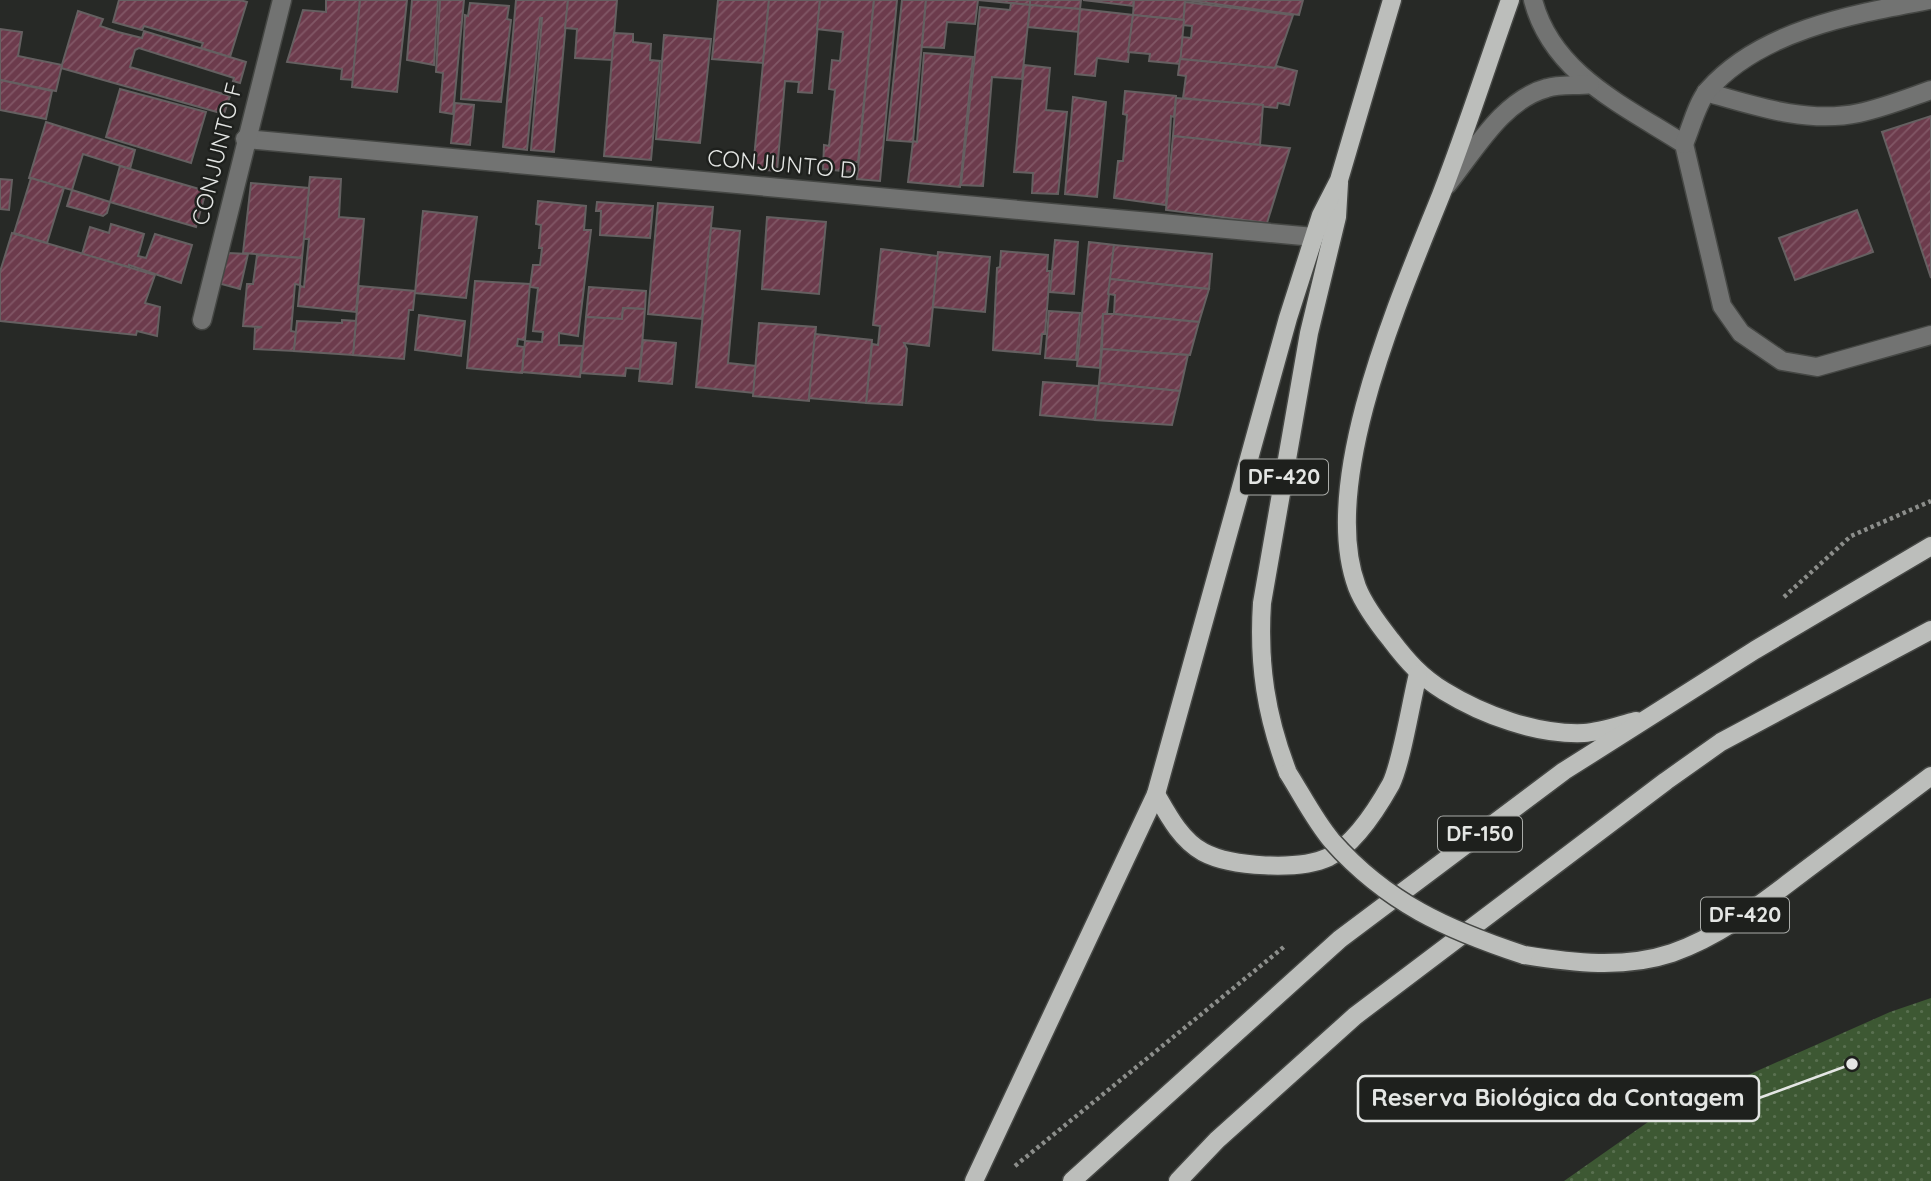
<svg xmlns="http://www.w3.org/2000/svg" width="1931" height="1181" font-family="Quicksand,sans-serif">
<defs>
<pattern id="grass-dots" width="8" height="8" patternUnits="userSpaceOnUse" patternTransform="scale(1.75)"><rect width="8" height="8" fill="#3d5833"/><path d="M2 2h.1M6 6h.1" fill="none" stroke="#597050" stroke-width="1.8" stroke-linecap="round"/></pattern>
<pattern id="building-hatch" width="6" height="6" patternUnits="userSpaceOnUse" patternTransform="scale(1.75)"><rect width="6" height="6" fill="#6c3b4c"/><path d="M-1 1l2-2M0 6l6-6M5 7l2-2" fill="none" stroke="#815766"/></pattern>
</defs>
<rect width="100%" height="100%" fill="#272926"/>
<polygon fill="url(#grass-dots)" points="1931,998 1931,1181 1564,1181 1658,1115 1890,1012"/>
<g fill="url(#building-hatch)" stroke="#656061" stroke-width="2">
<polygon points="119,0 240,0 247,2 230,57 201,48 203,43 144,26 142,30 113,22"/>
<polygon points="326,0 360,0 353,80 341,79 342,69 287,62 303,10 326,12"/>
<polygon points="360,0 407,0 397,92 352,87"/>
<polygon points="412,0 438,0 434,65 407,60"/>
<polygon points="440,0 464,0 453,114 440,112 443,73 436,72"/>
<polygon points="568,0 554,152 531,150 542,18 540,18 527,150 503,147 516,0"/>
<polygon points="568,0 617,0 612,60 575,58 577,29 565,28"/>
<polygon points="718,0 769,0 763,63 712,59"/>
<polygon points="769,0 820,0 812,93 798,92 799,82 785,81 777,171 753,169"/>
<polygon points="820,0 874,0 858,162 853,162 852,172 823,169 824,145 829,146 835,90 829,89 832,60 840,61 843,32 817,29"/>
<polygon points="874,0 897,0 880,181 857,179"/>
<polygon points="902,0 926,0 913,142 887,140"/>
<polygon points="926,0 978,0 975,24 947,22 944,48 922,47"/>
<polygon points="978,0 1030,0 1030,5"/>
<polygon points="1030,0 1081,0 1080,9 1030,5"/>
<polygon points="1083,0 1134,0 1133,6"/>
<polygon points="1134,0 1185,0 1184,20 1133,15"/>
<polygon points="1185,0 1303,0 1299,15"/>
<polygon points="1185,2 1293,15 1275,68 1180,59 1182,37 1191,38 1192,26 1183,25"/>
<polygon points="470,3 509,6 507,19 511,20 501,102 461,99 465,15 468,16"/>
<polygon points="1011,3 1030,5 1022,79 992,77 983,186 961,185 980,7 1010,10"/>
<polygon points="1030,5 1080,9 1079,32 1028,27"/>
<polygon points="1080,9 1133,15 1128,62 1097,58 1095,76 1075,74"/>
<polygon points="78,11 103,19 100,26 118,32 142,38 144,31 246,62 240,83 233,81 234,78 139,48 135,50 130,67 230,96 224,114 61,68"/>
<polygon points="1133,15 1184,20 1180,64 1149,61 1150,54 1128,52"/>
<polygon points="0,29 22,32 18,56 62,65 56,91 0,80"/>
<polygon points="614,33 633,34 633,42 651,44 650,60 660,61 651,160 604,156"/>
<polygon points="664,35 711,39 700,143 656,139"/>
<polygon points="924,53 973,57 960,187 908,182 913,141 917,142"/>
<polygon points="1180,59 1275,68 1276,66 1297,71 1289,105 1278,103 1277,108 1183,98 1186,76 1178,75"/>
<polygon points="1024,65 1050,68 1046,110 1067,112 1058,194 1032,193 1033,173 1014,172"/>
<polygon points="0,80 52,91 46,119 0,110"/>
<polygon points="120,89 206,112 191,163 106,137"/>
<polygon points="1125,91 1176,96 1174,117 1171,116 1166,205 1114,198 1118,161 1123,161 1127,115 1123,114"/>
<polygon points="1073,97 1106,102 1097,197 1065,194"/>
<polygon points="1176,98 1263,105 1260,145 1173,136"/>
<polygon points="455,103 474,105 470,145 451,143"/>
<polygon points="1931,116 1931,278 1882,132"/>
<polygon points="46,122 135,150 130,169 83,154 72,190 29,178"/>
<polygon points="1173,136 1290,148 1267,223 1166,210"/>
<polygon points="120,166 206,191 196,227 110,202"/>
<polygon points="310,177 341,179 339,217 364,219 356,312 298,306 300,286 304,287 309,239 304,239"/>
<polygon points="31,178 64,188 47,243 14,233"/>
<polygon points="0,179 12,180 9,210 0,209"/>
<polygon points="251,183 309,188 302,258 243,253"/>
<polygon points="72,190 110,202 107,213 103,216 67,206"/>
<polygon points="538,201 586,206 584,230 591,230 578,336 559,333 559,345 583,346 580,377 522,372 525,341 542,342 543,332 533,331 538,288 530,287 533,265 540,265 542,248 539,248 541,225 536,224"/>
<polygon points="597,202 653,206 650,238 600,235 601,211 596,211"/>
<polygon points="658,203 713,207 702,319 648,314"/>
<polygon points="1857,210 1873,252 1795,280 1779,238"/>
<polygon points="423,211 477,217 466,298 415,293"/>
<polygon points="767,217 826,222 819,294 762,289"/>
<polygon points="111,224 144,234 138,256 146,258 155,234 192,245 181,283 129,265 129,267 82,254 90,227 109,233"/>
<polygon points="711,228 740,231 728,363 756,366 754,393 696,387"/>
<polygon points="12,233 155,275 145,303 160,307 157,336 137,331 136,335 0,321 0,272"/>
<polygon points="1055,240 1078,242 1074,294 1050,292"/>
<polygon points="1089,242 1114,245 1107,314 1103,314 1100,368 1077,366"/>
<polygon points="1114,245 1212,254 1209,289 1110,279"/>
<polygon points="881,249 938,256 929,346 904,343 907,349 902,405 866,403 872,344 878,345 880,326 873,325"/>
<polygon points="1001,251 1048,255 1047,271 1050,271 1045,334 1042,334 1040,354 993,350 997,268 1000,267"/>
<polygon points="938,252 990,257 985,312 933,307"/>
<polygon points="228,253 248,254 240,289 218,283"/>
<polygon points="257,255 302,258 300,285 295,284 291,331 296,332 294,351 254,349 255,328 262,327 243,326 247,284 253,284"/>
<polygon points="1110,279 1167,285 1209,289 1199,322 1114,314 1115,295 1108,294"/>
<polygon points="475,281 530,284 525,340 518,339 517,346 524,347 522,373 467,368"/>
<polygon points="359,286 415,291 413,310 409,310 404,359 353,355"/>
<polygon points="589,287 646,291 645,309 623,308 622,319 586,317"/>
<polygon points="623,308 645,309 640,369 626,368 625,376 581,373 586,317 622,319"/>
<polygon points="1049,311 1080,313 1076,360 1045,358"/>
<polygon points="1103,314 1114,314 1199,322 1190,355 1102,349"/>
<polygon points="419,315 465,321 461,356 415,350"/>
<polygon points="342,320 356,321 353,355 294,351 297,321 342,323"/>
<polygon points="759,323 816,327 809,401 753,396"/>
<polygon points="815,334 872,340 866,403 809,398"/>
<polygon points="643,340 676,343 672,384 639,381"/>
<polygon points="1102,349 1188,355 1180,391 1099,383"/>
<polygon points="1043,382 1098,386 1095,420 1040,415"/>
<polygon points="1099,383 1180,391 1172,425 1095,420"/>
</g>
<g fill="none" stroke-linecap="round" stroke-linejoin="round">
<g stroke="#454744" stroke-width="21">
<g id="minor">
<path d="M 1533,0 C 1552,74 1625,106 1684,144 L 1722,306 L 1741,333 L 1782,361 L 1817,367 L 1931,335"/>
<path d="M 1706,92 C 1755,106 1808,124 1859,113 C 1883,108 1908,98 1931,90"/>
<polyline points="245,139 1314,237"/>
<path d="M 1684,144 C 1691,128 1697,103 1708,90 C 1761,30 1854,14 1929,0"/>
<path d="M 1447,185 C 1474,152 1502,100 1547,88 C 1560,84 1577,86 1590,84"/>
<polyline points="202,320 282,0"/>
</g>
</g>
<g stroke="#454744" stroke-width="21">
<g id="major">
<path d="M 1510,0 C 1487,65 1466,131 1441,195 C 1401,295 1318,482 1357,587 C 1364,605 1379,625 1391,640 C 1407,661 1421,677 1444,691 C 1483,715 1537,735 1584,733 C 1601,732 1620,725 1636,721"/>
<path d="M 1288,773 C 1266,716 1258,664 1262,603 L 1309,333 L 1337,217 L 1339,183"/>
<path d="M 1156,794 C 1168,815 1181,840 1203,852 C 1231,867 1299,871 1329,857 C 1355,844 1377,809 1391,784 C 1402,761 1411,702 1418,674"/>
<path d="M 1524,955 C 1573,963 1624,969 1672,953 C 1721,936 1762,903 1803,872 C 1846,840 1888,808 1931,776"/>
<polyline points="974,1181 1156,794 1288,318 1321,215 1339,180 1392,0"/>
<polyline points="1072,1181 1340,939 1564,771 1755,650 1931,546"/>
<polyline points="1178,1181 1217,1140 1355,1016 1666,781 1721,742 1931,630"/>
</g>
</g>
<g stroke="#8c8e8b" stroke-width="4.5" stroke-dasharray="3.5 3.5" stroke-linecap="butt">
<polyline points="1784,597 1851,536 1931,501"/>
<polyline points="1015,1166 1285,946"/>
</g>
<use href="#minor" stroke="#727372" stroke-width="18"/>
<use href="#major" stroke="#bcbebb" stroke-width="18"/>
<g stroke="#454744" stroke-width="21" stroke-linecap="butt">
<path id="major-bridge" d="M 1288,773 C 1302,795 1315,821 1332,841 C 1387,903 1448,930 1524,955"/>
</g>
<use href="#major-bridge" stroke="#bcbebb" stroke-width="18"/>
</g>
<g text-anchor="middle" stroke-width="5" stroke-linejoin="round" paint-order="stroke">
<g fill="#1e201d" stroke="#a9aba8" stroke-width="2">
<rect x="1240" y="459.5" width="88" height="35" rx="5"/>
<rect x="1438" y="816.5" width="84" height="35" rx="5"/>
<rect x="1701" y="897.5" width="88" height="35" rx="5"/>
</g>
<g font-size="21" font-weight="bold" fill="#e4e6e4">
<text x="1284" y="484">DF-420</text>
<text x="1480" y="841">DF-150</text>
<text x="1745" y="922">DF-420</text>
</g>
<g font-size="23" fill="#e4e6e4" stroke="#1e201d">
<text transform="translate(217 154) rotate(-76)" y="8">CONJUNTO F</text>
<text transform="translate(782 164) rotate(5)" y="8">CONJUNTO D</text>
</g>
</g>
<path fill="none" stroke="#e4e6e4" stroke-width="2.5" d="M1852 1064L1759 1098"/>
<circle fill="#e4e6e4" stroke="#1e201d" stroke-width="2.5" cx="1852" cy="1064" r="7"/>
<rect fill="#1e201d" stroke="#e4e6e4" stroke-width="2.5" x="1358" y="1076" width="401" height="45" rx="7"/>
<g font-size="24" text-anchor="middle" font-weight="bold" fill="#e4e6e4">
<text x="1558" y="1106">Reserva Biológica da Contagem</text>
</g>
</svg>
